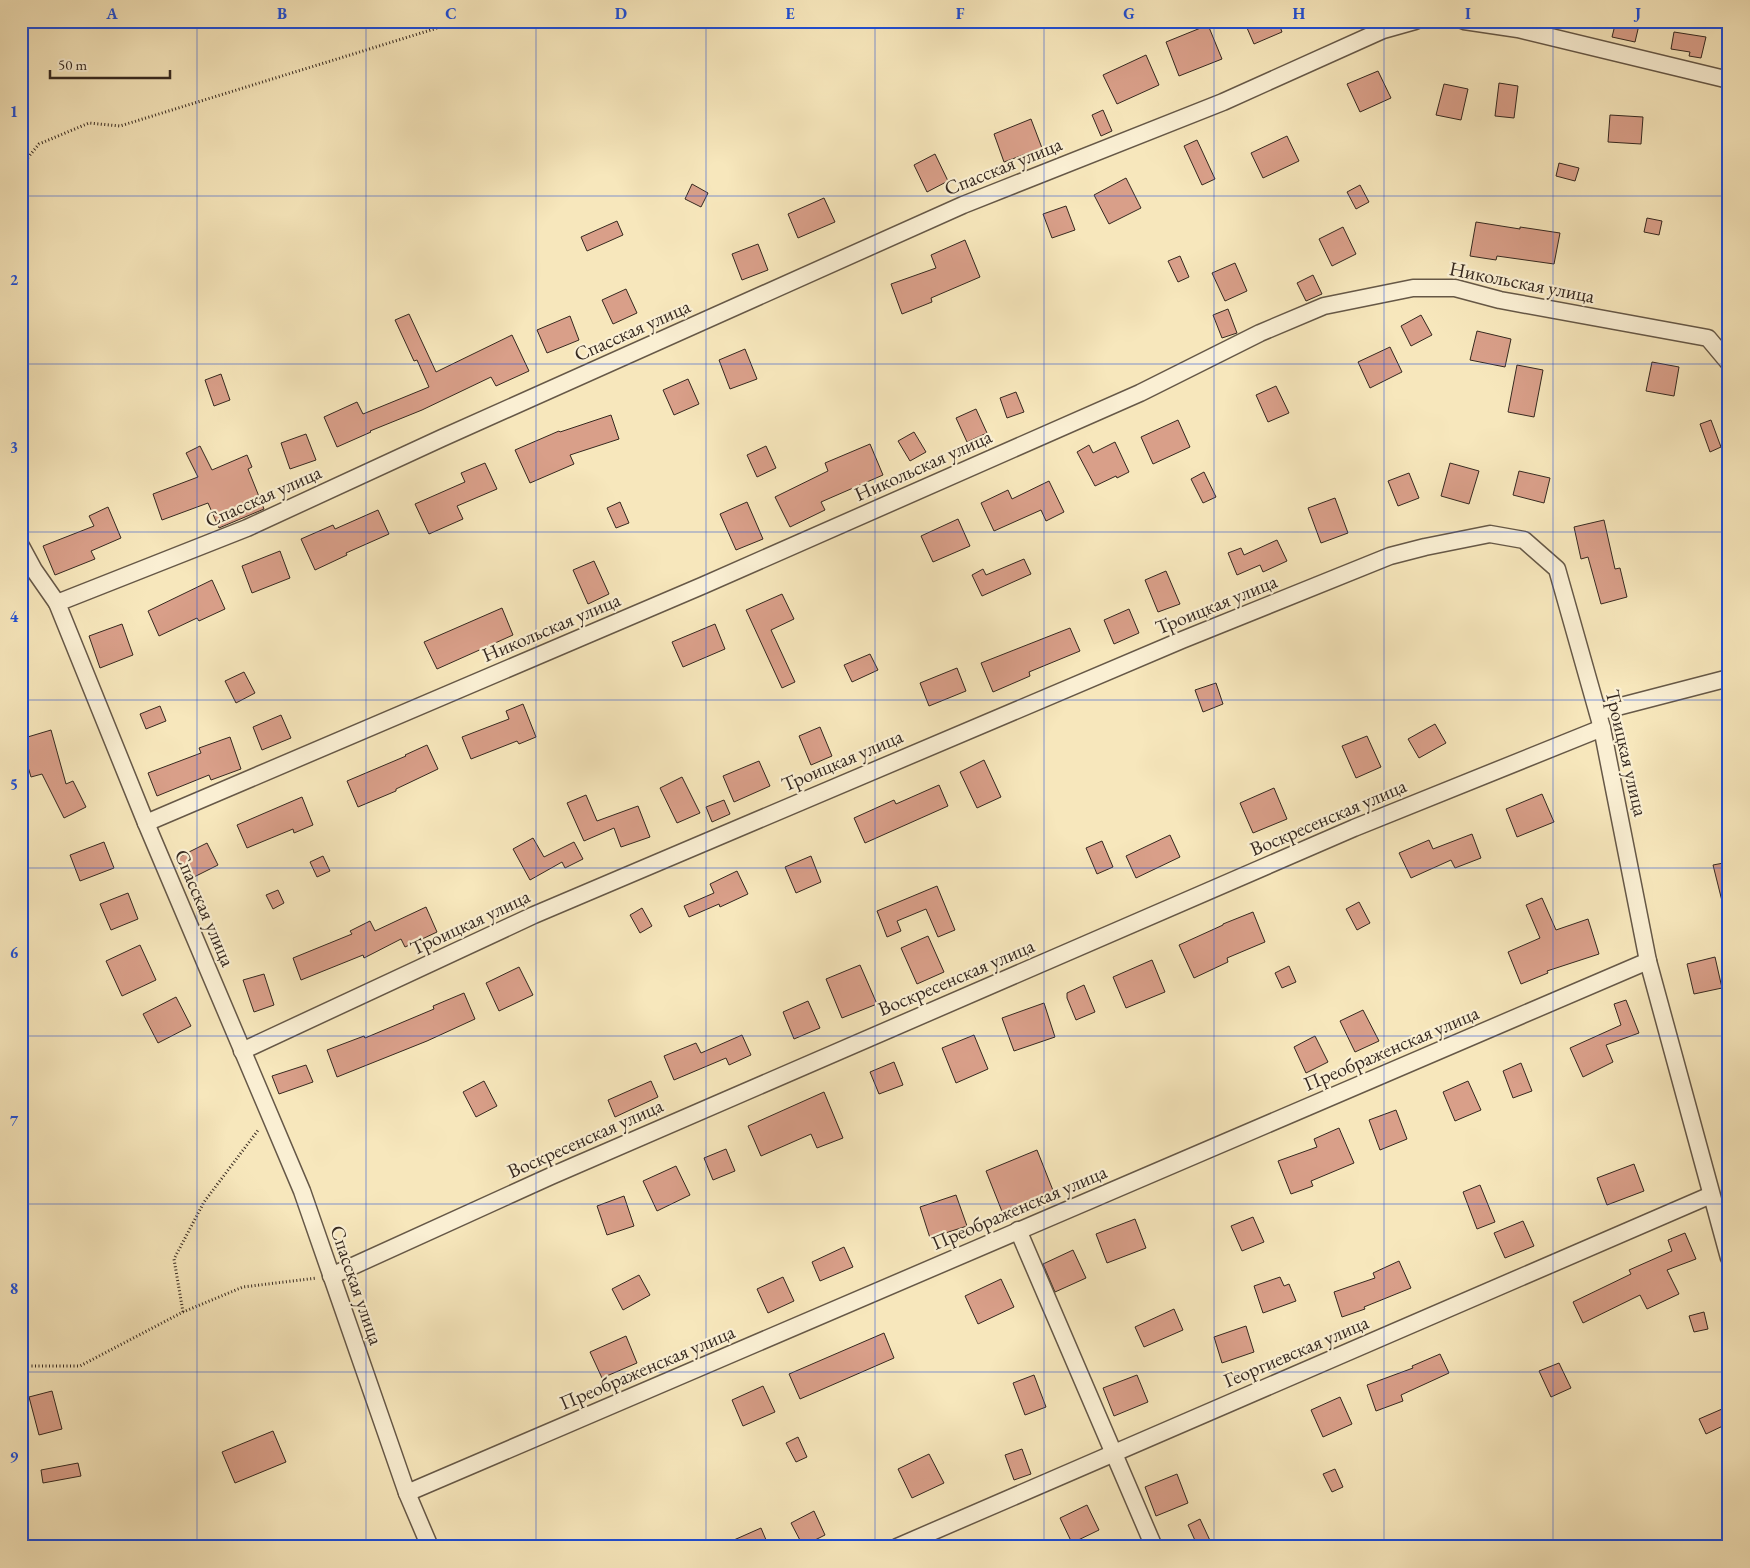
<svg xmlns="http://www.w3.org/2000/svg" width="1750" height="1568" font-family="'EB Garamond',serif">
<rect width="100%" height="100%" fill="#f7e7bc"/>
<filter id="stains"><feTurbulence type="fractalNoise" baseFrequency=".004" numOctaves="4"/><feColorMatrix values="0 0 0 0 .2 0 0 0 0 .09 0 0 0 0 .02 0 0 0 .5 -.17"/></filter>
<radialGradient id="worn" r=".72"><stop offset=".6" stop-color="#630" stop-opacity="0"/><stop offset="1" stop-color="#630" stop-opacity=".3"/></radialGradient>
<g fill="#d99f89" stroke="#362920">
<polygon points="1244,21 1278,21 1282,32 1254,44"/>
<polygon points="1616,21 1624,21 1639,25 1635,42 1612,37"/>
<polygon points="1208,25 1222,59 1179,76 1166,42"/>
<polygon points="1674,32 1706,37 1701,58 1689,56 1690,52 1671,49"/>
<polygon points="1146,55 1159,85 1117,104 1103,75"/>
<polygon points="1378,71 1391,98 1360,112 1347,84"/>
<polygon points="1499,83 1518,86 1514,118 1495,116"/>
<polygon points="1444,84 1468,89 1461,120 1436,115"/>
<polygon points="1103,110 1112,131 1101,136 1092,115"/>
<polygon points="1610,115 1643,117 1641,144 1608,142"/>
<polygon points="1031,119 1042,148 1004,162 994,134"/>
<polygon points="1287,136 1299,161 1263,178 1251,153"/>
<polygon points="1197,140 1215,179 1202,185 1184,146"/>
<polygon points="935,154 948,181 927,192 914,165"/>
<polygon points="1559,163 1579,168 1575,181 1556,176"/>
<polygon points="1126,178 1141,208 1109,224 1094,195"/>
<polygon points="692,184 708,193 701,207 685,199"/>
<polygon points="1360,185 1369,202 1356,209 1347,192"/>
<polygon points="824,198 835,222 798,238 788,214"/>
<polygon points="1066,206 1075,230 1052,238 1043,214"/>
<polygon points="1647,218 1662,221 1659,235 1644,232"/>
<polygon points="617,221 623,235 587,251 581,237"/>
<polygon points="1476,222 1520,229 1520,227 1560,233 1554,264 1497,256 1496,260 1470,256"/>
<polygon points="1343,227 1356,254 1332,266 1319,239"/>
<polygon points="965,240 980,277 931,298 932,302 902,314 891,284 936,268 931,255"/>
<polygon points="758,244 768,270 742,280 732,254"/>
<polygon points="1180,256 1189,277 1178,282 1168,261"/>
<polygon points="1235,263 1247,291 1225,301 1212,273"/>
<polygon points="1313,275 1322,294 1306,301 1297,283"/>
<polygon points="626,289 637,313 613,324 602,300"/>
<polygon points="1228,309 1237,333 1222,338 1213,315"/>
<polygon points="409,314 436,372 512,335 529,371 496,386 491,377 422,410 370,431 371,432 337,447 324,417 357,402 363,414 429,387 417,360 414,361 395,320"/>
<polygon points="1421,315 1432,335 1411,346 1401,326"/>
<polygon points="570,316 579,340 547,353 537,330"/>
<polygon points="1477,331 1511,339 1505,367 1470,360"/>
<polygon points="1390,347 1402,372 1370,388 1358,362"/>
<polygon points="745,349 757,379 730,389 719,360"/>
<polygon points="1652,362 1679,367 1674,396 1646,391"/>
<polygon points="1517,365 1543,370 1534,417 1508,412"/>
<polygon points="221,374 230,400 214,406 205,380"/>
<polygon points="688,379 699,404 674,415 663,390"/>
<polygon points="1276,386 1289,413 1268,422 1256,395"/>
<polygon points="1016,392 1024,412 1007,418 1000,398"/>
<polygon points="976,409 987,433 967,442 956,418"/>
<polygon points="611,415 619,439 570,455 574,464 530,483 515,450 559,431 560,432"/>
<polygon points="1178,420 1190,447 1153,464 1141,437"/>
<polygon points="1711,420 1721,447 1710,452 1700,424"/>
<polygon points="914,432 926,452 910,461 898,441"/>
<polygon points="306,434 316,460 290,469 281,443"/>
<polygon points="1115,442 1129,472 1117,478 1116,476 1095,486 1077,452 1089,445 1093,453"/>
<polygon points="870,444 883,475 821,502 825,510 790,527 775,497 828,471 825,463"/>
<polygon points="200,446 212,470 247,455 252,467 248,469 264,509 219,528 208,503 162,520 153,494 198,477 186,453"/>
<polygon points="766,446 776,468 757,477 747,455"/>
<polygon points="485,463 497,489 457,506 463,519 429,534 415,504 465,482 461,473"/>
<polygon points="1450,463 1479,471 1469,504 1441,496"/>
<polygon points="1519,471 1550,478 1544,503 1513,495"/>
<polygon points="1204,472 1216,497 1203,503 1191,479"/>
<polygon points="1409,473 1419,498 1398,506 1388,481"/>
<polygon points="1049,481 1064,512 1046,521 1041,510 994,531 981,503 1008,490 1012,499"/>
<polygon points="1335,498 1348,533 1321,543 1308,508"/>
<polygon points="620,502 629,523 616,528 607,508"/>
<polygon points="747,502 763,539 736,550 720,514"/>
<polygon points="108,507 121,538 91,551 95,559 55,575 43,546 94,526 89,516"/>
<polygon points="378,510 389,534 346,553 347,555 315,570 301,539 333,525 335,529"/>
<polygon points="958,519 970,546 933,562 921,536"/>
<polygon points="1604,520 1615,569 1620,568 1627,597 1601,604 1588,557 1581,559 1574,527"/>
<polygon points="1277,540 1287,561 1263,572 1260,565 1237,575 1228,553 1241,548 1244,555"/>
<polygon points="280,551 290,578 252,593 242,566"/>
<polygon points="1024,559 1031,574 982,596 972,575 983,569 986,575"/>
<polygon points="594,561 609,594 588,604 573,570"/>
<polygon points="1166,571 1180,604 1158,612 1145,580"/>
<polygon points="212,580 225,609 199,621 197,618 159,636 148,611"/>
<polygon points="782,594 794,619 771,630 795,682 782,688 746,610"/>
<polygon points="502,608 513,635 437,669 424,642"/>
<polygon points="1129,609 1139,633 1114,644 1104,620"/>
<polygon points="122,624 133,655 100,668 89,636"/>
<polygon points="715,624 725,649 683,667 672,642"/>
<polygon points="1070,628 1080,651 1029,672 1030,676 993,692 981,663"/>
<polygon points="870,654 878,670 852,682 844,665"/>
<polygon points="957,668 966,691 929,706 920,683"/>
<polygon points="244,672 255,693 236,703 225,681"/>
<polygon points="1216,683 1223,704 1203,712 1195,690"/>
<polygon points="523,704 536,737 519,744 517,741 471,759 462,737 509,719 506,711"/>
<polygon points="160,706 166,721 146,729 140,714"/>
<polygon points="281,715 291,738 262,750 253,727"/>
<polygon points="1435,724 1446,743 1419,758 1408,739"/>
<polygon points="820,727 832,756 811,765 799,736"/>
<polygon points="51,730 66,784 73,781 86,807 64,818 42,774 31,777 21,743 21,739"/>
<polygon points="1367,736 1381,767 1356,778 1342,746"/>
<polygon points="230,737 241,769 211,780 209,775 157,796 148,773 201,753 199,748"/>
<polygon points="427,745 438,769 396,789 396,791 358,807 347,781 406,756 405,755"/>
<polygon points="984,760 1001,797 977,808 960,772"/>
<polygon points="759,761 770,786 734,802 723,776"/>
<polygon points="682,777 700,813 677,823 660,788"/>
<polygon points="939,785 948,806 865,843 854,818 894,800 896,804"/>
<polygon points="1274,788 1287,819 1253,833 1240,803"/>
<polygon points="1542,794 1554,822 1517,837 1506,809"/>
<polygon points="586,795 597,821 638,806 650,837 621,847 614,828 584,841 567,803"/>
<polygon points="302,797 313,825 294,833 293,829 247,848 237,825"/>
<polygon points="724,800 730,814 712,822 706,807"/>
<polygon points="1472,834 1481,858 1455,868 1451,860 1411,878 1399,853 1429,840 1433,849"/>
<polygon points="1170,835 1180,857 1136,878 1126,856"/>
<polygon points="533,838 544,857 574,842 583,859 565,868 562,862 530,880 513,849"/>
<polygon points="1102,841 1113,867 1097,874 1086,848"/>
<polygon points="104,842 114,868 80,881 70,855"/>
<polygon points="207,843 218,865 186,881 175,859"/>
<polygon points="323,856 330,871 317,877 310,862"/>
<polygon points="811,856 821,882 796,893 785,867"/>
<polygon points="1729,862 1729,909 1724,909 1713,865"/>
<polygon points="737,871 748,894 720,907 719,904 689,917 684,906 714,893 710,884"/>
<polygon points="937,886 955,930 938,937 926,909 897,921 901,931 887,937 877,911"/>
<polygon points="278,890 284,903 273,909 266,895"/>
<polygon points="128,893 138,919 111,930 100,904"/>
<polygon points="1542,898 1556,930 1588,919 1599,954 1547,971 1548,973 1521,984 1508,952 1540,938 1526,905"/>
<polygon points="1359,902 1370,923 1357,930 1346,909"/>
<polygon points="426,907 437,932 405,947 401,939 364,958 363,955 301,980 293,958 352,934 350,931 370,921 375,931"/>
<polygon points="642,908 652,926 640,933 630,915"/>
<polygon points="1253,912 1265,942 1227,958 1228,962 1194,978 1179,945 1223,925 1223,924"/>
<polygon points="928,936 944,972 917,984 901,948"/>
<polygon points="140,945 156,980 122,996 106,961"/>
<polygon points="1715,957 1722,988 1694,994 1687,964"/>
<polygon points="1152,960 1165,992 1126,1008 1113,977"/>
<polygon points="860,965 877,1004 842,1018 826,979"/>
<polygon points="1289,966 1296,982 1282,988 1275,973"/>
<polygon points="519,967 533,995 499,1011 486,983"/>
<polygon points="264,974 274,1005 254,1012 243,980"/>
<polygon points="1084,985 1095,1012 1076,1020 1067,998 1067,993"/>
<polygon points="464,993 475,1019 427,1041 337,1077 327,1050 364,1036 365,1038 434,1009 433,1006"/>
<polygon points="176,997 191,1026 158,1043 143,1014"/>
<polygon points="1626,1000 1639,1033 1606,1045 1613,1062 1583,1077 1570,1048 1621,1025 1614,1004"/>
<polygon points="808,1001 820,1028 794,1039 783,1012"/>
<polygon points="1044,1003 1055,1037 1014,1051 1002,1018"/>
<polygon points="1363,1010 1379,1041 1355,1052 1340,1021"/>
<polygon points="742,1035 751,1055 729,1065 726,1058 674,1080 664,1056 696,1043 701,1053"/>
<polygon points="974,1035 988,1069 956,1083 942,1048"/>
<polygon points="1315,1036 1328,1062 1306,1073 1294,1047"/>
<polygon points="894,1062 903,1085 879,1094 870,1072"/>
<polygon points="1521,1063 1532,1091 1513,1098 1503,1071"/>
<polygon points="306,1065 313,1082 279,1094 272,1076"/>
<polygon points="484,1081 497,1106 476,1117 463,1092"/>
<polygon points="651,1081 658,1097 615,1117 608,1100"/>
<polygon points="1468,1081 1481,1110 1455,1121 1443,1092"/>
<polygon points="824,1092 843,1138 817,1148 811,1134 761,1156 748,1126"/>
<polygon points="1396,1110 1407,1139 1380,1150 1369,1120"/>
<polygon points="1339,1128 1354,1163 1311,1181 1313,1186 1291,1194 1278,1161 1317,1147 1314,1139"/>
<polygon points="726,1149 735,1171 713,1180 704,1158"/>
<polygon points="1037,1150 1056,1198 1005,1219 986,1171"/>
<polygon points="1634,1164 1644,1191 1607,1205 1597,1178"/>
<polygon points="676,1166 690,1195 657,1211 643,1181"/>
<polygon points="1480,1185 1495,1222 1477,1229 1463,1192"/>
<polygon points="956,1195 967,1226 930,1238 920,1207"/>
<polygon points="624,1196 634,1226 607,1235 597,1206"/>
<polygon points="1253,1217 1264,1242 1242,1251 1231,1226"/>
<polygon points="1135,1219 1146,1248 1107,1263 1096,1234"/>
<polygon points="1523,1221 1534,1246 1505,1258 1494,1233"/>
<polygon points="1685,1233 1696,1259 1667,1270 1679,1294 1647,1309 1640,1295 1583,1323 1573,1302 1631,1274 1629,1270 1672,1251 1668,1240"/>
<polygon points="844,1247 853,1267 820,1281 812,1262"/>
<polygon points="1073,1250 1086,1278 1055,1292 1043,1264"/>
<polygon points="1399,1261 1411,1288 1364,1307 1365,1309 1342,1317 1334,1292 1375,1278 1373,1273"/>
<polygon points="639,1275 650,1295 623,1310 612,1289"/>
<polygon points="783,1277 794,1301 768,1313 757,1289"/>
<polygon points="1280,1277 1284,1286 1289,1284 1296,1301 1263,1313 1254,1286"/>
<polygon points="1001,1279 1014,1307 978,1324 965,1296"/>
<polygon points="1174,1309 1183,1330 1144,1347 1135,1327"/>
<polygon points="1704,1312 1708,1329 1694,1332 1689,1316"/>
<polygon points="1246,1326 1254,1352 1222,1363 1214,1337"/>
<polygon points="884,1333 894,1358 800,1399 789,1374"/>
<polygon points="626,1336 637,1363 602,1378 590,1352"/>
<polygon points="1440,1354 1449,1373 1401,1395 1403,1401 1376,1411 1367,1385 1413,1368 1412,1366"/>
<polygon points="1559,1363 1571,1388 1551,1397 1539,1371"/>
<polygon points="1034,1375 1046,1407 1025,1415 1013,1383"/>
<polygon points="1137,1375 1148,1402 1114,1416 1103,1388"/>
<polygon points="763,1386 775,1412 743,1426 732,1400"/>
<polygon points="52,1391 62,1429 39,1435 29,1397"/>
<polygon points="1340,1397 1352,1424 1323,1437 1311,1410"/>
<polygon points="1729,1406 1729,1423 1706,1434 1699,1419"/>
<polygon points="273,1431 286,1462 235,1483 222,1452"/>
<polygon points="798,1437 807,1457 796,1462 786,1443"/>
<polygon points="1022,1449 1031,1474 1014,1480 1005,1455"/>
<polygon points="929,1454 944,1483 912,1498 898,1469"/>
<polygon points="78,1463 81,1476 43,1483 41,1470"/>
<polygon points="1335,1469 1343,1487 1332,1492 1323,1474"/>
<polygon points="1177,1474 1188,1503 1156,1516 1145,1487"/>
<polygon points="1087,1505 1099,1530 1072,1543 1060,1518"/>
<polygon points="814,1511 825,1535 803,1546 791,1523"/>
<polygon points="1200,1519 1213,1547 1198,1547 1188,1525"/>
<polygon points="761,1528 769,1547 718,1547"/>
</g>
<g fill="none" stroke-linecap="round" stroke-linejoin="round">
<g stroke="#665847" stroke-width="19">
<g id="minor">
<polyline points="1464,21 1518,29 1729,80"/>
<polyline points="21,546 34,570 57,603"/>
<polyline points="1598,712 1729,678"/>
<polyline points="146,823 704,585 1140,393 1260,333 1324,306 1413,288 1455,288 1500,300 1708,338 1729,363"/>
<polyline points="242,1051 534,915 1182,640 1390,556 1425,547 1490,534 1524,540 1557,569 1602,728 1648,961 1729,1258"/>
<polyline points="1018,1230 1154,1547"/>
<polyline points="331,1276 551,1176 1354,828 1602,728"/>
<polyline points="407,1493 1648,961"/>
<polyline points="430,1547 407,1493 302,1191 146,823 57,603 247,528 442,438 963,205 1223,102 1383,30 1415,21"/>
<polyline points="897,1547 1711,1195"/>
</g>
</g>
<g stroke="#362920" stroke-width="3" stroke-dasharray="1 2.5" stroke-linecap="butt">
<polyline points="21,166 39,144 89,123 120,126 460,21"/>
<polyline points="183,1312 174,1259 204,1202 259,1129"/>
<polyline points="21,1366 80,1366 183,1312 243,1287 317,1278"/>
</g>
<use href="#minor" stroke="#faefd3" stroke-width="16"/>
</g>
<path fill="none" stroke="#1d4ed8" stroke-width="1" stroke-opacity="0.55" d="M 197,21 L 197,1547M 366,21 L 366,1547M 536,21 L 536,1547M 706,21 L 706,1547M 875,21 L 875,1547M 1044,21 L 1044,1547M 1214,21 L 1214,1547M 1384,21 L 1384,1547M 1553,21 L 1553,1547M 21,196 L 1729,196M 21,364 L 1729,364M 21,532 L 1729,532M 21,700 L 1729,700M 21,868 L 1729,868M 21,1036 L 1729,1036M 21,1204 L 1729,1204M 21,1372 L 1729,1372"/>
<g text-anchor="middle" stroke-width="4.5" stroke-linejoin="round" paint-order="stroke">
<g font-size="20" fill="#362920" stroke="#faefd3">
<text transform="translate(1003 166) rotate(-22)" y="7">Спасская улица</text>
<text transform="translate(1522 282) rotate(11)" y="7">Никольская улица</text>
<text transform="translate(632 330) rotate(-24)" y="7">Спасская улица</text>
<text transform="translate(923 465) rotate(-24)" y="7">Никольская улица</text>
<text transform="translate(263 496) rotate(-24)" y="7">Спасская улица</text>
<text transform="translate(1216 604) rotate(-22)" y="7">Троицкая улица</text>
<text transform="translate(551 627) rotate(-23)" y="7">Никольская улица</text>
<text transform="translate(1627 753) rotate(77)" y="7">Троицкая улица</text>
<text transform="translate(842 760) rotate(-23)" y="7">Троицкая улица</text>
<text transform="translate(1328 817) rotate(-23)" y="7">Воскресенская улица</text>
<text transform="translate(205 908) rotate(67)" y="7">Спасская улица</text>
<text transform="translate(470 922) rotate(-25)" y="7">Троицкая улица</text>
<text transform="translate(956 977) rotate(-23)" y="7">Воскресенская улица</text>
<text transform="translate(1391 1048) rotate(-23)" y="7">Преображенская улица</text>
<text transform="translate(585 1138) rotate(-24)" y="7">Воскресенская улица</text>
<text transform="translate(1019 1207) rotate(-23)" y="7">Преображенская улица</text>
<text transform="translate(357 1285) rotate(71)" y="7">Спасская улица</text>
<text transform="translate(1296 1351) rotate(-23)" y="7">Георгиевская улица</text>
<text transform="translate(647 1367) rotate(-23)" y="7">Преображенская улица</text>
</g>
</g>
<rect width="1750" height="1568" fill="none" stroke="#f7e7bc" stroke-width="55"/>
<path d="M50 70v8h120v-8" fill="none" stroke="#362920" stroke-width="2.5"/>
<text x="58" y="70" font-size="15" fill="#362920" stroke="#faefd3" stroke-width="4" paint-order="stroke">50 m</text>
<rect x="28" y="28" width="1694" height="1512" fill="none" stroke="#1d4ed8" stroke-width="2"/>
<g font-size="16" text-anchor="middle" font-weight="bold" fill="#1d4ed8">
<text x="112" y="19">A</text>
<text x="282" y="19">B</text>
<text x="451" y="19">C</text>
<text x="621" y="19">D</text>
<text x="790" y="19">E</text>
<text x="960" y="19">F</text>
<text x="1129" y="19">G</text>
<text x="1299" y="19">H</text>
<text x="1468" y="19">I</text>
<text x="1638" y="19">J</text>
<text x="14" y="117">1</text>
<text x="14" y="285">2</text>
<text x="14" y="453">3</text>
<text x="14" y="622">4</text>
<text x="14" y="790">5</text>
<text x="14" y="958">6</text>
<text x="14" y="1126">7</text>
<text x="14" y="1294">8</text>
<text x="14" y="1462">9</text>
</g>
<rect width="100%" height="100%" filter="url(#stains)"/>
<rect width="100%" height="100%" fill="url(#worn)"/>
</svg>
